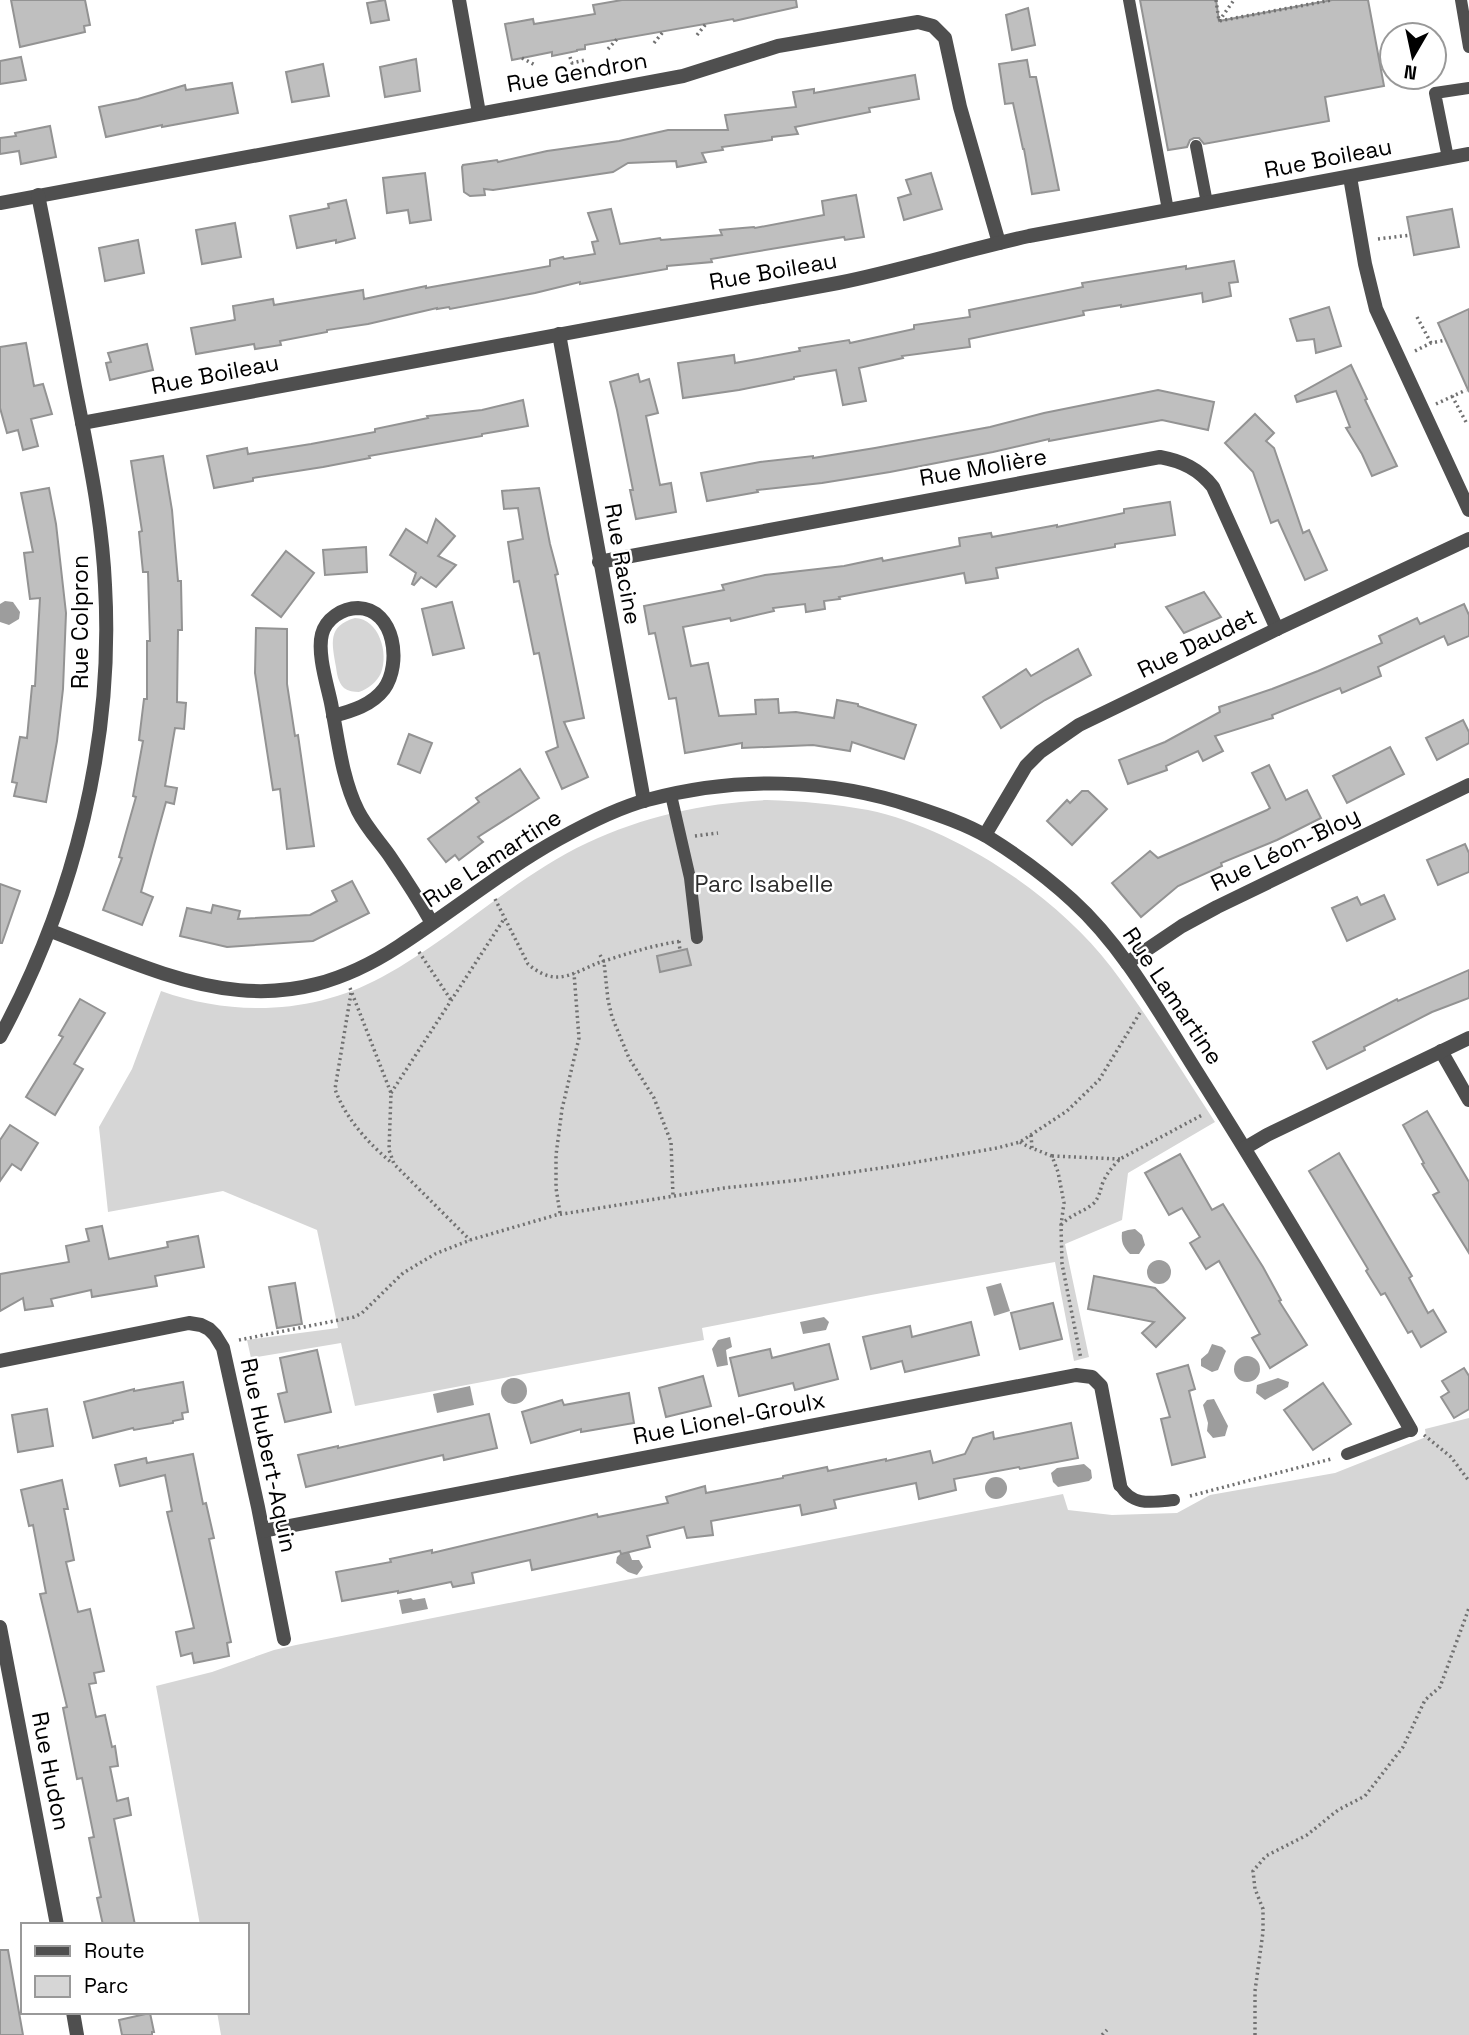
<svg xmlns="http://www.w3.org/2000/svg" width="1469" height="2035" font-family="'Space Grotesk',sans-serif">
<rect width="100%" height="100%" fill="#fff"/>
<g fill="#d6d6d6">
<path d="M 355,618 C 379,619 389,653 381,673 C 377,682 368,689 359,692 C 354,692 348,691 344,688 C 338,682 337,674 336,667 C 332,643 327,626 355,618 Z"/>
<path d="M 767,800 C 801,801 835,804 868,810 C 955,828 1057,896 1111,967 C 1148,1016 1181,1070 1215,1122 L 1128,1173 L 1122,1220 L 1065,1244 L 1089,1357 L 1074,1361 L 1055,1262 L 871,1295 L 702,1328 L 704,1340 L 355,1406 L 341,1343 L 251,1358 L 247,1340 L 338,1328 L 317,1230 L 223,1191 L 108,1212 L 99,1127 L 132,1069 L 161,991 C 234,1017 314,1014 382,977 C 454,938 513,878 587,843 C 644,816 704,803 767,800 Z"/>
<polygon points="1469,1418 1469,2035 221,2035 217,2012 247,2012 247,1925 200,1925 156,1686 212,1672 274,1650 296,1645 1063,1494 1068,1510 1112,1515 1177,1513 1210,1495 1335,1473 1426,1437 1425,1429"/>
</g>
<g fill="#9d9d9d">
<polygon points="5,601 13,602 20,612 19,619 9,625 0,622 0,604"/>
<path d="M 1135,1229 L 1142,1235 L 1145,1245 L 1139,1254 L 1130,1254 C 1123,1247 1121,1242 1122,1232 L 1128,1230 Z"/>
<circle cx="1159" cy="1272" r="12"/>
<polygon points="1001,1283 1010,1311 994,1316 986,1287"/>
<polygon points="824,1317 829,1322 826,1330 803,1334 800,1322"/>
<polygon points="730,1337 732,1347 726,1350 728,1365 717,1367 712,1349 718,1340"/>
<polygon points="1212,1344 1222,1347 1226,1351 1218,1370 1212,1372 1201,1366 1201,1359 1208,1353"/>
<circle cx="1247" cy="1369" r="13"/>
<polygon points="1278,1378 1289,1382 1288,1387 1265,1400 1256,1393 1257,1385"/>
<circle cx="514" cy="1391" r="13"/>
<polygon points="470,1386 474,1405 437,1413 433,1394"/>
<polygon points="1214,1399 1228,1426 1225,1436 1213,1438 1207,1431 1208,1423 1203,1405 1207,1400"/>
<polygon points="1084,1464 1091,1470 1092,1478 1089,1481 1058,1487 1053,1482 1051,1473 1057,1468"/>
<circle cx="996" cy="1488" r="11"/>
<polygon points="622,1552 629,1552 632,1560 639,1560 643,1567 637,1575 628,1572 616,1563 617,1557"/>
<polygon points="411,1598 413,1600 425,1598 428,1609 402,1614 399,1600"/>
</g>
<g fill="#bfbfbf" stroke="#939393" stroke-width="2">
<polygon points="11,0 85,0 90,25 84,26 85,32 20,47"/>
<polygon points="385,0 389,20 371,23 367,3"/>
<polygon points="622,0 796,0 797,7 734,21 733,19 585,45 585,49 577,50 577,51 552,56 552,52 512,60 505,24 533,19 534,24 595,14 593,5"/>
<polygon points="1140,0 1216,0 1219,21 1332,0 1368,0 1384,86 1325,97 1329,121 1204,144 1199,138 1194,138 1190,140 1187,147 1168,150"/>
<polygon points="1028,8 1035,45 1012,50 1006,15"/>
<polygon points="21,57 26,80 0,84 0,61"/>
<polygon points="416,59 420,91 385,97 380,67"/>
<polygon points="1027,60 1030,77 1036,77 1059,190 1032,194 1024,149 1023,149 1013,103 1005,104 999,64"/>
<polygon points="323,64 329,96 292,102 286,72"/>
<polygon points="915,75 919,99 869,108 870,112 795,127 798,134 772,137 772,140 722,147 723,150 702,153 706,162 677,167 676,161 628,163 613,172 493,190 484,189 485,195 470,196 464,192 462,167 463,165 497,160 498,162 547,151 619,141 668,130 728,130 725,115 796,107 793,92 814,89 814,93"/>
<polygon points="232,83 238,113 162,127 162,125 106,137 99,107 138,99 185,85 186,90"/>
<polygon points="50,126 56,157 21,164 19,151 0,154 0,138 16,136 15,133"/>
<polygon points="425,173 431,220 410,223 408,210 387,213 383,178"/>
<polygon points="931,173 942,209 904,220 898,198 911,194 906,180"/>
<polygon points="856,195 864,237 845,240 844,237 711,259 712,262 667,266 667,269 580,284 580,282 535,293 450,309 449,307 437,309 437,308 368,324 327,330 327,332 280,341 281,345 255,349 254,344 196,354 191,328 235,320 233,306 273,299 274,305 363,290 364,299 426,286 426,288 550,266 550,260 563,257 564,259 595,254 592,242 598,241 588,213 611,209 620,244 660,238 661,240 722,235 720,230 754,227 755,228 824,215 822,201"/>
<polygon points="346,200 355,238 336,243 336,240 297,248 290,216 329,208 328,204"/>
<polygon points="1452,209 1459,247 1414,255 1407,217"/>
<polygon points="235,223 241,257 202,264 196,230"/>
<polygon points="138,240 144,273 105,281 99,248"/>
<polygon points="1234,261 1238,282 1229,283 1231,296 1203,302 1202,293 1121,307 1121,305 1083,311 1084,315 969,339 970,347 902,356 903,358 859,368 866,401 843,405 836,370 794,377 794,379 739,390 683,398 678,363 734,355 735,363 800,351 799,348 849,340 850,343 914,329 914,325 970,317 969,310 1083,287 1082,283 1186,266 1186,269"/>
<polygon points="1329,307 1341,346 1316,353 1314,339 1297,341 1290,319"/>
<polygon points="1469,309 1469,392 1438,323"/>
<polygon points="26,343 34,386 43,384 52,414 31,419 38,446 23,450 18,430 7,433 0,408 0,347"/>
<polygon points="147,344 153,370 110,380 106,363 111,362 108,353"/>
<polygon points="1351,365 1367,399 1365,400 1397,466 1372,476 1362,454 1346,428 1350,427 1336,391 1297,402 1295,396"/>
<polygon points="638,374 640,382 649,379 658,413 646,416 660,485 671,483 676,512 636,519 630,490 633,490 617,410 610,382"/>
<polygon points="1158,390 1214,402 1208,430 1162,420 1049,441 1049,439 993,452 890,472 822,483 757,490 758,492 707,501 701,473 760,462 813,456 813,458 875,448 990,427 1044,413"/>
<polygon points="523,400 528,426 482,434 482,436 369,456 370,458 323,467 253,478 253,481 214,488 207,456 247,448 248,454 311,444 375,432 375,429 428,418 427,416 482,410"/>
<polygon points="1255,414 1274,433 1266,441 1274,448 1303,533 1309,530 1327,570 1305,580 1278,520 1271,523 1253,472 1225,443"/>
<polygon points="163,456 172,510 178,581 181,581 182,630 178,630 177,702 186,703 184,729 175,728 165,786 177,788 174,804 166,802 141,892 153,897 142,925 103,910 122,858 119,857 136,797 133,796 143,741 139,740 144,699 147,699 147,641 150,641 148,572 143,572 139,532 142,531 131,461"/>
<polygon points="49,488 56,524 66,613 63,689 57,741 46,802 14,796 17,783 12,782 20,737 27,738 32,686 35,686 40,598 30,599 24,553 33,552 21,493"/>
<polygon points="539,488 550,544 558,574 555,575 584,718 564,722 588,777 562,789 546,752 558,747 539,653 534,654 519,581 514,582 508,542 523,539 518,508 504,509 502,491"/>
<polygon points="1170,502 1175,535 1115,544 1115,547 996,568 998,578 966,583 964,573 839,597 840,599 824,601 825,609 806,612 805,604 773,608 774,611 731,621 730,618 683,627 691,666 708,663 719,716 756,714 755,700 778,699 779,713 796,712 834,718 837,700 858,704 858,706 916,725 904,759 852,742 850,751 813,745 742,748 742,743 685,753 676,698 669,699 655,633 649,634 644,606 724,590 722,585 765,575 844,566 882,558 883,561 960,546 959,538 991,533 992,537 1057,525 1057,527 1124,513 1124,509"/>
<polygon points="436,519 455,536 438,556 456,565 436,587 421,577 414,585 412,584 416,573 390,555 406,529 427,543"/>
<polygon points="366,547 367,572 325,575 323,550"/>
<polygon points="286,551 314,573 281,617 252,595"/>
<polygon points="1204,592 1221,617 1184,633 1166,607"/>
<polygon points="452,602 464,648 433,655 422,609"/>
<polygon points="1464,604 1469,615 1469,636 1448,645 1444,636 1378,667 1381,676 1342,693 1340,688 1272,715 1273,718 1215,736 1223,751 1203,761 1198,751 1166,766 1167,770 1128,784 1119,760 1165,742 1220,712 1219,707 1272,689 1318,671 1382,643 1379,636 1417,618 1420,624"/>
<polygon points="256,628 287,629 287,684 295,736 298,735 314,846 287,849 280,789 273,790 255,673"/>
<polygon points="1078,649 1091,675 1045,700 1001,728 983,697 1026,669 1031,676"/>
<polygon points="1463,720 1469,732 1469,743 1437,760 1426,738"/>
<polygon points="409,734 432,743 420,773 398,764"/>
<polygon points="1390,747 1404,774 1347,803 1333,776"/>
<polygon points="1269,765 1286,800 1307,790 1321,818 1277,840 1221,863 1222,866 1178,886 1141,917 1112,883 1150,851 1158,858 1267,810 1270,808 1252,773"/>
<polygon points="520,769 539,798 478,837 483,842 459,860 455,855 446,862 428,839 479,802 476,798"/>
<polygon points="1082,791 1088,791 1107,809 1072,845 1047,821 1067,800 1070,803"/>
<polygon points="1465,844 1469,853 1469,872 1438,885 1427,860"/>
<polygon points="352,881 369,913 313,941 227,947 180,936 187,908 211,913 213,905 240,911 238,919 310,915 337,901 332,891"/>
<polygon points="0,884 20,891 2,943 0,943"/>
<polygon points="1384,895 1395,919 1347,941 1332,908 1357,897 1361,905"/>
<polygon points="687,949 691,965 660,972 657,956"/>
<polygon points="1469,970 1469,998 1432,1012 1364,1047 1365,1050 1327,1069 1313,1042 1397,999 1398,1001"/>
<polygon points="80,999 105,1013 74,1064 83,1069 55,1115 26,1097 63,1037 59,1035"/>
<polygon points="1427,1111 1469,1182 1469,1253 1433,1195 1439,1192 1422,1164 1424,1163 1403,1125"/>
<polygon points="10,1125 38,1143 21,1170 12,1164 0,1181 0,1140"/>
<polygon points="1339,1153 1412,1276 1409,1278 1428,1313 1433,1310 1446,1332 1421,1347 1412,1331 1408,1333 1385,1293 1381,1295 1366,1271 1368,1269 1309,1171"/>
<polygon points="1180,1154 1212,1210 1223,1204 1263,1267 1281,1300 1279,1301 1307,1345 1270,1368 1252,1338 1260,1334 1219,1261 1206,1269 1190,1243 1200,1237 1182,1208 1169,1215 1145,1173"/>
<polygon points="102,1226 109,1259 168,1247 167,1242 198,1236 204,1267 155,1276 157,1286 92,1297 91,1290 51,1299 53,1306 25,1310 23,1298 0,1311 0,1274 69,1262 66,1246 89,1241 86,1229"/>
<polygon points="1094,1276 1155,1288 1185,1318 1156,1347 1142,1333 1154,1322 1088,1309"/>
<polygon points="295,1283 302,1324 277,1328 269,1287"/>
<polygon points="1053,1303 1062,1339 1020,1349 1011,1313"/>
<polygon points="971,1322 979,1355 905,1372 902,1361 871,1369 863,1337 910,1326 912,1337"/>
<polygon points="829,1344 838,1379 795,1390 793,1383 739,1396 730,1358 770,1349 772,1358"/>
<polygon points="317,1350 331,1412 285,1422 278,1394 287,1392 280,1358"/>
<polygon points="1188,1365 1195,1389 1189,1391 1205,1457 1172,1465 1161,1419 1170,1417 1157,1374"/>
<polygon points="1464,1368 1469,1376 1469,1409 1454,1418 1441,1397 1449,1392 1442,1381"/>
<polygon points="703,1376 711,1406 666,1417 659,1388"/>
<polygon points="183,1382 188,1412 182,1413 183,1419 173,1421 173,1423 134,1430 133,1428 93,1438 84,1402 134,1389 134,1391"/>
<polygon points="1323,1383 1351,1424 1313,1450 1284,1410"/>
<polygon points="629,1393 634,1423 581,1432 581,1429 531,1443 522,1412 562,1400 564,1405"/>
<polygon points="47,1409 53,1446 18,1452 12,1415"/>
<polygon points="489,1414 497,1448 444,1460 443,1455 306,1487 298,1455 338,1446 338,1448"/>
<polygon points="1071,1423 1078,1458 1020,1469 1019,1467 954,1479 956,1490 919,1499 916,1483 834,1500 836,1508 802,1515 800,1505 711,1521 713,1535 687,1538 684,1527 647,1536 650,1547 621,1554 620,1551 532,1570 530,1560 472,1573 474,1583 453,1587 451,1582 398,1593 398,1591 342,1601 336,1572 391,1562 390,1559 432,1550 432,1553 597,1514 598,1517 668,1503 666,1497 705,1486 706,1493 783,1478 783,1476 827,1467 828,1471 886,1459 886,1461 930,1451 933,1463 965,1454 973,1438 993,1432 994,1439"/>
<polygon points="193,1454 203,1504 206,1503 214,1538 209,1539 231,1642 227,1643 229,1656 194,1663 192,1653 181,1656 176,1632 194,1628 167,1512 172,1511 165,1475 120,1486 115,1465 146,1458 147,1463"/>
<polygon points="62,1480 68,1509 64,1509 74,1560 66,1562 78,1612 90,1609 104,1671 94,1673 96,1683 89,1684 96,1717 105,1715 112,1747 115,1746 118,1766 110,1767 117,1801 128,1798 131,1815 114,1819 135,1925 103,1925 97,1898 101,1897 89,1838 94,1837 82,1778 77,1779 63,1708 67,1707 40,1594 46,1593 33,1525 29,1526 21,1490"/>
<polygon points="0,1950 8,1950 23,2035 0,2035"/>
<polygon points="150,2013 154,2032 152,2032 152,2035 122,2035 119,2020"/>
</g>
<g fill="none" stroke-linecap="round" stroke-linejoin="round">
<g stroke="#717171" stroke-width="3.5" stroke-dasharray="2 3.5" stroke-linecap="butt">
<polyline points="1216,0 1219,21 1332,0"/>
<polyline points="1219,21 1234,0"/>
<polyline points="697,35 706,24"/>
<polyline points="654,43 663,32"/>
<polyline points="608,49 617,39"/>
<polyline points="570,57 572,63 585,60"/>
<polyline points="522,58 535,65"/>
<polyline points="1378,239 1411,235"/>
<polyline points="1417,317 1431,343"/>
<polyline points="1415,351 1431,343 1446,340"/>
<polyline points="1452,396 1466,422"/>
<polyline points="1436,404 1466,390"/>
<polyline points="695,836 718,833"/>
<path d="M 495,899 L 528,964 C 536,971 546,977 557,977 C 571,977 585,968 598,963 C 626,954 653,945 682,941"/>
<polyline points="679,941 680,951"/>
<polyline points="419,952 451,1000"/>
<polyline points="600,955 604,962 608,1000 612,1017 629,1058 654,1098 671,1142 673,1196"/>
<polyline points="350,988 391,1093 389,1150 394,1164 470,1240"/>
<path d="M 351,993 L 335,1089 C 345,1118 369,1144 392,1163"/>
<polyline points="391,1093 504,919"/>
<polyline points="1031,1135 1032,1148"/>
<polyline points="1020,1142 1029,1147 1052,1156 1058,1172 1064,1203 1061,1225 1062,1264 1081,1359"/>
<polyline points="1052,1156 1120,1159"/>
<polyline points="560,1213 556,1188 556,1155 562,1109 579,1038 574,973"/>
<path d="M 1061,1225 C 1071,1214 1084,1212 1094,1203 C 1100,1196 1100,1190 1103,1182 C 1107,1173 1113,1166 1120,1159 L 1204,1114"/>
<polyline points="239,1340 354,1317 362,1313 403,1273 435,1254 470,1240 556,1215 724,1188 799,1180 894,1166 997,1148 1020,1142 1067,1111 1099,1080 1141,1011"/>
<polyline points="1424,1435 1451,1457 1469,1481"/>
<polyline points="1190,1496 1331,1459"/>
<polyline points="1102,2035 1107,2030"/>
<polyline points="1255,2035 1255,1991 1263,1932 1263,1909 1255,1889 1253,1871 1266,1856 1307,1835 1338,1810 1365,1796 1403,1747 1425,1700 1440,1687 1469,1608"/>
</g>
<g stroke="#4f4f4f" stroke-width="12">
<polyline points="1129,0 1168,210"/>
<polyline points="1461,0 1469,47"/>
<polyline points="1196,146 1207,203"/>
<polyline points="1448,158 1435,93 1469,88"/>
<polyline points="671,795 690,878 697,938"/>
<polyline points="1347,1454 1411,1430"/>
<path d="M 1120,1485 C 1132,1507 1153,1502 1174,1500"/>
</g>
<g stroke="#4f4f4f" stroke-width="14">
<polyline points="459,0 479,113"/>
<polyline points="1350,177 1365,264 1376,309 1469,510"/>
<polyline points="0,203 683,76 778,46 918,22 933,26 945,38 960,107 999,243"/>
<polyline points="559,334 644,801"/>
<path d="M 82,423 L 838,283 C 903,270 965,250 1029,236 L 1469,154"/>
<path d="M 599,562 L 1160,457 C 1182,461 1199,469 1213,487 L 1277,629"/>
<path d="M 333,716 C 352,711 372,705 384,689 C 402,664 395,609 358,608 C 342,608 326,619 322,634 C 317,653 327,684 331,703 C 338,739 342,779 358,811 C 366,827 379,841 389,855 C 404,877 419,900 432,923"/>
<polyline points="985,835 1026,766 1040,752 1079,725 1277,629 1469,539"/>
<path d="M 51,931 C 178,980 271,1030 399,946 C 453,911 503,870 559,839 C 586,824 617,808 647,800 C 735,776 829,778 915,807 C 939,815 966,824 988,837 C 1017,855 1047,877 1072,900 C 1126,949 1161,1016 1200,1077 C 1273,1193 1343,1311 1411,1430"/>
<polyline points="1127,963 1182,926 1217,907 1469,785"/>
<path d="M 0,1037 C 74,900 114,742 105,585 C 102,518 88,453 75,387 C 63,323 51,259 38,195"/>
<polyline points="1441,1051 1469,1100"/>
<polyline points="1245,1148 1267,1135 1469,1038"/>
<polyline points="0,1361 189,1323 201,1325 209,1329 215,1335 223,1348 258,1507 284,1639"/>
<polyline points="263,1531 1076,1375 1092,1377 1101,1386 1120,1485"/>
<polyline points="0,1627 57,1925"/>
<polyline points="73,2012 77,2035"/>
</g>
</g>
<g text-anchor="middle" stroke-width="5" stroke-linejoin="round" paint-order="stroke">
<g font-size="23" fill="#000" stroke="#fff">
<text transform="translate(577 72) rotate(-10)" y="8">Rue Gendron</text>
<text transform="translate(1328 158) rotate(-11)" y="8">Rue Boileau</text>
<text transform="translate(773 271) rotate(-10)" y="8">Rue Boileau</text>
<text transform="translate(215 374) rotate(-11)" y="8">Rue Boileau</text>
<text transform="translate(983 467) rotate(-10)" y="8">Rue Molière</text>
<text transform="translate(623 564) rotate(80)" y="8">Rue Racine</text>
<text transform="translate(80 622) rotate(-90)" y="8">Rue Colpron</text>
<text transform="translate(1197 643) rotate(-26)" y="8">Rue Daudet</text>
<text transform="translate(1285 849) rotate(-26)" y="8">Rue Léon-Bloy</text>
<text transform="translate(492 858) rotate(-33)" y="8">Rue Lamartine</text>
<text transform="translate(1173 996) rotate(56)" y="8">Rue Lamartine</text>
<text transform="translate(729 1418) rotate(-11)" y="8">Rue Lionel-Groulx</text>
<text transform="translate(269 1455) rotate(78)" y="8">Rue Hubert-Aquin</text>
<text transform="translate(51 1771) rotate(79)" y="8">Rue Hudon</text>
</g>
<g font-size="23" fill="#2d2d2d" stroke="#fff">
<text x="764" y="892">Parc Isabelle</text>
</g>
</g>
<rect x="21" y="1923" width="228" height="91" fill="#ffffff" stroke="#999999" stroke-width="2"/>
<rect x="35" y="1946" width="35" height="10" fill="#4f4f4f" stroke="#999999" stroke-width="2"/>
<text x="84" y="1958" font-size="21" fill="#000000">Route</text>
<rect x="35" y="1976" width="35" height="21" fill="#d6d6d6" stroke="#999999" stroke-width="2"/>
<text x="84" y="1993" font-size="21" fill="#000000">Parc</text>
<g transform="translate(1413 56) rotate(189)"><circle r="33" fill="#ffffff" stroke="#999999" stroke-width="2"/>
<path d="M0-5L12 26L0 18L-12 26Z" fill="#000000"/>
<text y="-10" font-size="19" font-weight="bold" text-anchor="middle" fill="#000000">N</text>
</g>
</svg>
